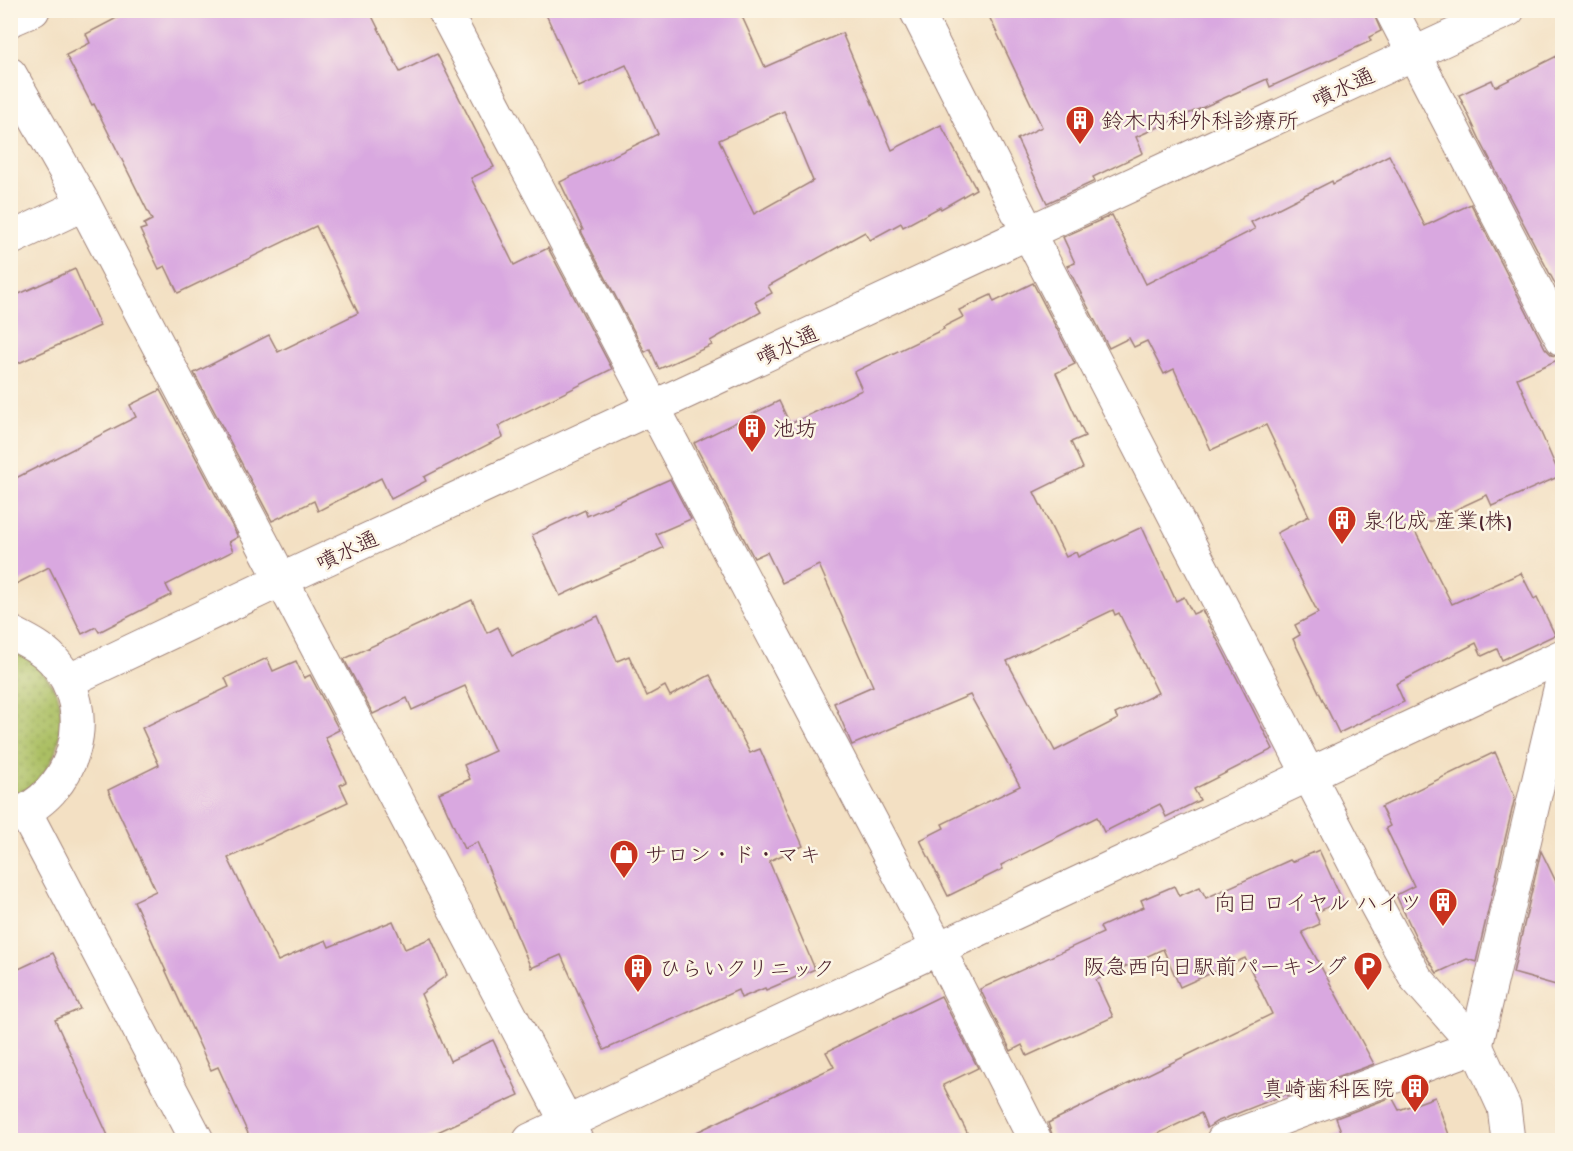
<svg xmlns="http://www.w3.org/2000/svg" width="1573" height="1151" font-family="'Gochi Hand','Klee One',sans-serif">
<defs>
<pattern id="park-dots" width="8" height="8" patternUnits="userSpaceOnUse" patternTransform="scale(1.5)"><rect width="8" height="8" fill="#abbf63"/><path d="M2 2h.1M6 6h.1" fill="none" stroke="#8d9b52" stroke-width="1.8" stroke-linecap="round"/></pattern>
</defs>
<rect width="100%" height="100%" fill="#fcf5e5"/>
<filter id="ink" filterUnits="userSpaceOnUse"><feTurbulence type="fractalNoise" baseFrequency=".0167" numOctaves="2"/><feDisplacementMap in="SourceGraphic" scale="12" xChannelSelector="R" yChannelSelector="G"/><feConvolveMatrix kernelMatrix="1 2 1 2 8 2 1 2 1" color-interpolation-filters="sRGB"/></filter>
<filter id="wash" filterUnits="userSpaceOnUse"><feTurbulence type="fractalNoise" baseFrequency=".008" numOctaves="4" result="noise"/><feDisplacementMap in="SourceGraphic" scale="24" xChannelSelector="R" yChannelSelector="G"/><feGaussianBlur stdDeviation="1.35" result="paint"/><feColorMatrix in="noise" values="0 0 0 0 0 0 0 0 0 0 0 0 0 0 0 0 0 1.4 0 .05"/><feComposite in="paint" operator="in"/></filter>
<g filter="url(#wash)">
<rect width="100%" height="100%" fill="#f3e0c3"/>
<path fill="url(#park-dots)" stroke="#7a6f47" stroke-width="1.5" d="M 11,646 C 30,658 44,670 56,691 C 61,700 61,712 61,722 C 61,756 41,785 11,799 Z"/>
<g id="blocks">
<g fill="#d9a8e0" fill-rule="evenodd">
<polygon points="132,10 369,10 400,72 437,54 494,167 471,178 514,265 548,248 612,369 498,426 503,437 424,477 426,481 391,499 381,478 318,511 314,501 272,521 194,373 269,335 278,352 358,313 316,226 178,293 165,266 159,269 140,230 146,228 144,224 152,220 94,104 92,105 66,55 90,43 86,34"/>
<path d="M 544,10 L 739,10 L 765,67 L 842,33 L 892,150 L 941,125 L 976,189 L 941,209 L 940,207 L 903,227 L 901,223 L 870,240 L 865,232 L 768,286 L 772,293 L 755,302 L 761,312 L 710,341 L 712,345 L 659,369 L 650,349 L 645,352 L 581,231 L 583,230 L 560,182 L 658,134 L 626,65 L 579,87 ZM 784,111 L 813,181 L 754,214 L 719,140 Z"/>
<polygon points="986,10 1372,10 1381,31 1369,37 1371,41 1270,87 1267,79 1136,137 1143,153 1093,177 1095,181 1047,203 1017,139 1042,127"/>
<polygon points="1563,53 1563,299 1481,142 1459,95 1492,80 1495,87"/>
<polygon points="1389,155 1425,226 1471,204 1545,348 1552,355 1562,358 1517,378 1560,476 1492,506 1487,495 1414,529 1452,604 1521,573 1534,599 1537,597 1555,635 1502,660 1497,649 1482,656 1476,643 1396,684 1404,702 1339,733 1293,639 1300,635 1295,625 1318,613 1277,533 1309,516 1266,425 1211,450 1174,369 1164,374 1147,341 1134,347 1129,338 1109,348 1067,266 1075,263 1063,237 1112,215 1146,284 1255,229 1251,222 1332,181 1333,184"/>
<polygon points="75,269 100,326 10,367 10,298"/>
<path d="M 1033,283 L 1075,364 L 1056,373 L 1085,436 L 1071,442 L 1083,468 L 1034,492 L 1066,557 L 1076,552 L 1078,557 L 1142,527 L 1176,601 L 1184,597 L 1193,614 L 1202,610 L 1273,749 L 1194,789 L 1200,800 L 1166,817 L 1160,804 L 1104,832 L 1097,817 L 1001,865 L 1003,869 L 948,896 L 920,840 L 944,828 L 942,824 L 1020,786 L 970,695 L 852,745 L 834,703 L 873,686 L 819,565 L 782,583 L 767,552 L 754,558 L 694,443 L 779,401 L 790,424 L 862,390 L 854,372 L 944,329 L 943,327 L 963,317 L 959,310 L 991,295 L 994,302 ZM 1113,610 L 1115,615 L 1119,613 L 1158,693 L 1115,714 L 1118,719 L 1055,751 L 1007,661 Z"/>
<polygon points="160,390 238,537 229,542 233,551 166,585 171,595 99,632 96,627 82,634 49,567 10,587 10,481 136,417 130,405"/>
<polygon points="670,479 691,519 656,534 663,548 560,596 532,535 585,510 587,516"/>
<polygon points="472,600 487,633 498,627 512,656 598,616 617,661 629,656 647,696 665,686 670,696 710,675 750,753 760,749 803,846 769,861 815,969 766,990 765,988 741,998 738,990 604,1050 561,955 531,968 477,842 464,849 439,793 470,779 464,765 495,751 465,686 412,710 407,698 373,714 344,659"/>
<polygon points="267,658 273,671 296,661 304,678 310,675 339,730 325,737 346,782 340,785 348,802 228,858 278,961 326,940 329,947 393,921 405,949 431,938 447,975 421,994 450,1061 493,1040 519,1095 420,1140 251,1140 218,1067 211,1070 134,901 156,891 108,790 159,765 142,728 229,687 225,678"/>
<polygon points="1495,752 1515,797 1476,962 1467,959 1437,973 1422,950 1396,895 1414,886 1386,828 1390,826 1381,807"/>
<polygon points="1319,850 1342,900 1315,913 1320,924 1302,932 1374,1064 1287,1096 1286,1094 1216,1122 1207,1128 1201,1113 1145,1140 1054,1140 1048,1123 1272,1014 1245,958 1180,987 1163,949 1096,980 1113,1017 1027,1056 1022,1045 1011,1051 980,989 1103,933 1100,927 1144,907 1141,900 1174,886 1179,896 1200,887 1206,898 1290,860 1292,862"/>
<polygon points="1541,851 1563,896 1563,987 1513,973"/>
<polygon points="53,953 80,1009 55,1020 110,1140 10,1140 10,973"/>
<polygon points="941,996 978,1068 943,1085 971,1140 680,1140 834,1067 826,1052"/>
<polygon points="1392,1097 1399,1110 1435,1097 1451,1140 1328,1140 1328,1136 1341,1131 1336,1118"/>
</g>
</g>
</g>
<g filter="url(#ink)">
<use href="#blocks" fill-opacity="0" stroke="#9e8077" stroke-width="1.5"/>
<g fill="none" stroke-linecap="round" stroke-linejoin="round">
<g stroke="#9e8077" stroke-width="35">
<g id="minor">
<polyline points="444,10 939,950 1035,1140"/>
<polyline points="916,10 1029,234 1374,901 1416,978 1476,1046 1504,1107 1508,1140"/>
<polyline points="1391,10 1562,339"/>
<polyline points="10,20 33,10"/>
<polyline points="10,74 84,204 576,1140"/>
<polyline points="10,239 84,204"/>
<path d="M 10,632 C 25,640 41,647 53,660 C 100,711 75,796 10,817"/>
<polyline points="68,681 281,580 1508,10"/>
<polyline points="25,812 197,1140"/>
<polyline points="530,1140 1562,656"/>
<polyline points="1223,1140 1476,1046 1562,681"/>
</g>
</g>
<use href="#minor" stroke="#fff" stroke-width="33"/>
</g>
</g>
<defs>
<g id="building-pin" transform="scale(1.5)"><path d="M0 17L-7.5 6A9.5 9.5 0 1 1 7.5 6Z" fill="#c8321e" stroke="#fcf5e5"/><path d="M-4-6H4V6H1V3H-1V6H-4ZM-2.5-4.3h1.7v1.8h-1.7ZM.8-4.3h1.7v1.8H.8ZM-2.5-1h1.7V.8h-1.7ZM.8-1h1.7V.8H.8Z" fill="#fff"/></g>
<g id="shop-pin" transform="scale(1.5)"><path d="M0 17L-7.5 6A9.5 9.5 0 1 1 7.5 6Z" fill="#c8321e" stroke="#fcf5e5"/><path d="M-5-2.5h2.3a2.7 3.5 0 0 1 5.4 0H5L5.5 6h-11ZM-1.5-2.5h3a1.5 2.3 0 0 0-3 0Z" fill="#fff"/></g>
<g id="parking-pin" transform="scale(1.5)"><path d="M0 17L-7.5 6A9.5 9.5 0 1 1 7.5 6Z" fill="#c8321e" stroke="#fcf5e5"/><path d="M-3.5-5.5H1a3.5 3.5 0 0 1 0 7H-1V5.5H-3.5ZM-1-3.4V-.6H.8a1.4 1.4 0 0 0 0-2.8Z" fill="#fff"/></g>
</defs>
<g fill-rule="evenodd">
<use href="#building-pin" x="1080" y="120"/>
<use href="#building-pin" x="752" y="428"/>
<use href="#building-pin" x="1342" y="520"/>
<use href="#shop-pin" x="624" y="854"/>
<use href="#building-pin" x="1443" y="902"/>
<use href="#parking-pin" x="1368" y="966"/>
<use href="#building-pin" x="638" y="968"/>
<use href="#building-pin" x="1415" y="1088"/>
</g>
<g text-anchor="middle" stroke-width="5" stroke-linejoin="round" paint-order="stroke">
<g font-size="22" fill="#4a1f2b" stroke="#fcf5e5">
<text transform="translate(1343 87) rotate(-25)" y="8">噴水通</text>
<text transform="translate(787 345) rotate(-25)" y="8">噴水通</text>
<text transform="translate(347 550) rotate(-25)" y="8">噴水通</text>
</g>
<g font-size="22" fill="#4a1f2b" stroke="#fcf5e5" text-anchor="start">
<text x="1101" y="128">鈴木内科外科診療所</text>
<text x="773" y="436">池坊</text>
<text x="1363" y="528">泉化成 産業(株)</text>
<text x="645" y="862">サロン・ド・マキ</text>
<text x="1422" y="910" text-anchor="end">向日 ロイヤル ハイツ</text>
<text x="1347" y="974" text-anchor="end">阪急西向日駅前パーキング</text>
<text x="659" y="976">ひらいクリニック</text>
<text x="1394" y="1096" text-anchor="end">真崎歯科医院</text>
</g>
</g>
<rect width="1573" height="1151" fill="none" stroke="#fcf5e5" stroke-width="36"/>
</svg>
